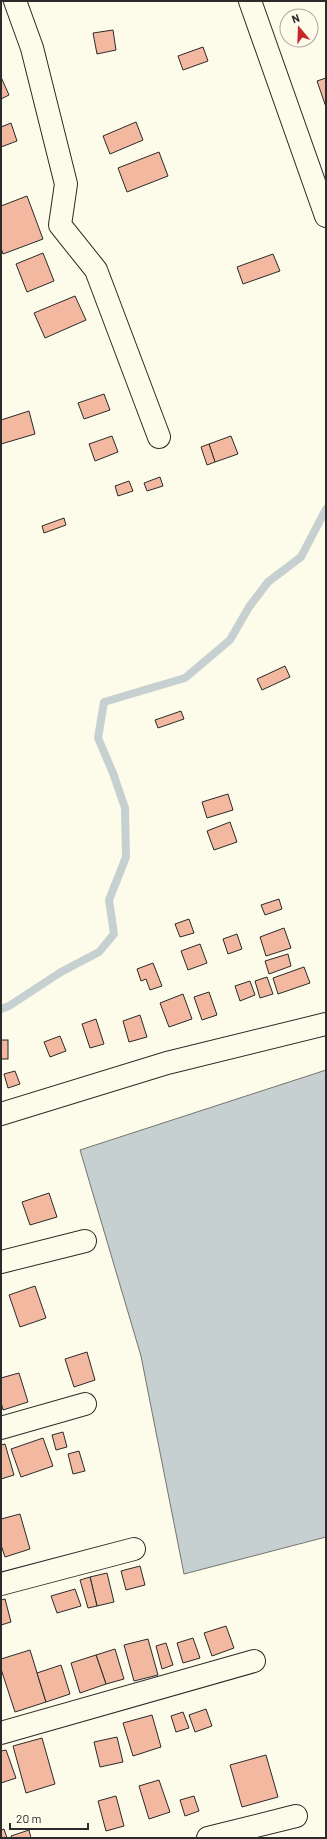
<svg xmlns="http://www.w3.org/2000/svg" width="327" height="1839" font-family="Barlow,sans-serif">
<rect width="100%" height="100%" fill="#fdfbea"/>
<polygon fill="#c7d0d0" stroke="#74746e" points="326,1070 326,1537 184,1574 141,1356 80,1150"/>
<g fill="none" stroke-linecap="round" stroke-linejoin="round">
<polyline stroke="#c7d0d0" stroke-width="8" points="1,1009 9,1006 61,972 99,952 114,934 109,900 126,857 125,808 113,773 98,738 104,702 185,678 230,640 249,607 268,582 301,557 326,509"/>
</g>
<g fill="#f2b8a0" stroke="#2b2b2b">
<polygon points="113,30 116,50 97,54 93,33"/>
<polygon points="203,47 208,61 183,70 178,56"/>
<polygon points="1,77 9,95 1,99"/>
<polygon points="326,78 326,107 317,81"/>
<polygon points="136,122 143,140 110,154 103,136"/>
<polygon points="11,123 17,141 1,147 1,127"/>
<polygon points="159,152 168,176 127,192 118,168"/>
<polygon points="27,196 43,239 3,254 1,248 1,206"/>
<polygon points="43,253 54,281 27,292 16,264"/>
<polygon points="273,254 280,271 243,284 237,267"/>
<polygon points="75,296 86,320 45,338 34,313"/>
<polygon points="104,394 110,410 84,419 78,403"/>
<polygon points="29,411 35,434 1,444 1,420"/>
<polygon points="112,436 118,452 95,461 89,444"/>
<polygon points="231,436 238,454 215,462 209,444"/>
<polygon points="209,444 215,462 207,465 201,447"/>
<polygon points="160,477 163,486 147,491 144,483"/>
<polygon points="129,481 133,491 118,496 115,486"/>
<polygon points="64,518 66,525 44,533 42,526"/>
<polygon points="285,666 290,677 262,690 257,679"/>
<polygon points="181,711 184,719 158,728 155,720"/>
<polygon points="228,794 233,810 207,818 202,802"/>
<polygon points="230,822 237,842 214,850 207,831"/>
<polygon points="279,899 282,909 265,915 261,905"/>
<polygon points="189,919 194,933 180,937 175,924"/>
<polygon points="284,928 291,948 266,956 260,937"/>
<polygon points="237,934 242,949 228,954 223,939"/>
<polygon points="200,944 207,963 188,970 181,951"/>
<polygon points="288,954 291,966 269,974 265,961"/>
<polygon points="153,963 162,986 150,990 146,979 141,981 137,969"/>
<polygon points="304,967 310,983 278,994 273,978"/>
<polygon points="267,977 273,994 260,998 255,981"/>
<polygon points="250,981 255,995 240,1001 235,986"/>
<polygon points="209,992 217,1015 202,1020 194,997"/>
<polygon points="183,994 192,1019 169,1027 160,1003"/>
<polygon points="140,1015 147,1037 129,1042 123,1021"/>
<polygon points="96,1019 104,1044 90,1048 82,1024"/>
<polygon points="60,1036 66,1051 50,1057 44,1042"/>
<rect x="1" y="1040" width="7" height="19"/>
<polygon points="15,1071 20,1084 8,1088 4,1074"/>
<polygon points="49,1193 57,1217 30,1225 22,1202"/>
<polygon points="35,1286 46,1318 20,1327 9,1295"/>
<polygon points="87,1352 95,1380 74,1387 65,1359"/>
<polygon points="19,1373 28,1402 3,1410 1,1402 1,1378"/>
<polygon points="63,1432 67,1447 56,1450 52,1435"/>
<polygon points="43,1438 53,1466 21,1477 11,1449"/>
<polygon points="5,1444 14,1475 1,1479 1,1445"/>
<polygon points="79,1451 85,1471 73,1474 68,1454"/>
<polygon points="20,1514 30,1549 5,1557 1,1545 1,1519"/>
<polygon points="140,1566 145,1585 126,1590 121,1571"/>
<polygon points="107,1573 114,1602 97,1606 90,1577"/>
<polygon points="90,1577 97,1606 88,1608 80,1580"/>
<polygon points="75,1589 81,1606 57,1613 51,1596"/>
<polygon points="5,1599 11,1622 1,1625 1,1600"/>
<polygon points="226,1626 234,1648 212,1656 204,1633"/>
<polygon points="193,1638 200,1658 183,1663 177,1643"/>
<polygon points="148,1639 158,1675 134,1681 124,1645"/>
<polygon points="166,1643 173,1665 162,1669 156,1646"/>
<polygon points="115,1649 124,1679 106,1684 96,1655"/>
<polygon points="30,1650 46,1702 15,1712 1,1669 1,1659"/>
<polygon points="96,1655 106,1684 80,1693 71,1663"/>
<polygon points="61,1665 70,1694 46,1702 37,1673"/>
<polygon points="206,1709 212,1726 195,1732 189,1715"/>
<polygon points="183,1712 189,1728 176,1732 171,1716"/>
<polygon points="152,1715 161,1747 133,1756 123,1723"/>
<polygon points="117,1737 123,1762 100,1767 94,1742"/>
<polygon points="42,1738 55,1784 26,1793 13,1746"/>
<polygon points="6,1750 16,1778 1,1783 1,1751"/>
<polygon points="266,1755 278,1797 242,1807 230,1765"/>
<polygon points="159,1780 170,1812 149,1819 139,1786"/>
<polygon points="116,1796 124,1826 106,1831 98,1801"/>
<polygon points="194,1796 199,1811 185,1816 180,1800"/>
<polygon points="4,1829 7,1838 1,1838 1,1830"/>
<polygon points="29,1830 31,1838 12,1838 11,1836"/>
</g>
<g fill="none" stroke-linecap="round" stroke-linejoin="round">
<g stroke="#2b2b2b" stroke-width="24">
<g id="street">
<polyline points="15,1 32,48 66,184 60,225 96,270 159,437"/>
<polyline points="250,1 326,216"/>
<polyline points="1,1114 167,1063 326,1024"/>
<polyline points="1,1262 85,1241"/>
<polyline points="1,1428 85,1404"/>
<polyline points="1,1584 134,1549"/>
<polyline points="1,1733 254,1661"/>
<polyline points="208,1838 296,1816"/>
</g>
</g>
<use href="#street" stroke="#fdfbea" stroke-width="22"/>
</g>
<rect width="327" height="1839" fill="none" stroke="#2b2b2b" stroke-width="4"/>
<g transform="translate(299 28) rotate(341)"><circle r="19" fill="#fdfbea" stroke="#a9a89e"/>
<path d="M0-3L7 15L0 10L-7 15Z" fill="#c62828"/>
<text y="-6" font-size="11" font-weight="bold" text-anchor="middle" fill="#2b2b2b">N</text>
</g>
<path d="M10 1823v6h78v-6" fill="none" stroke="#2b2b2b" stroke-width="2"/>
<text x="16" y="1823" font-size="12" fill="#2b2b2b" stroke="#fdfbea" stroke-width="3" paint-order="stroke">20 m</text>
</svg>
